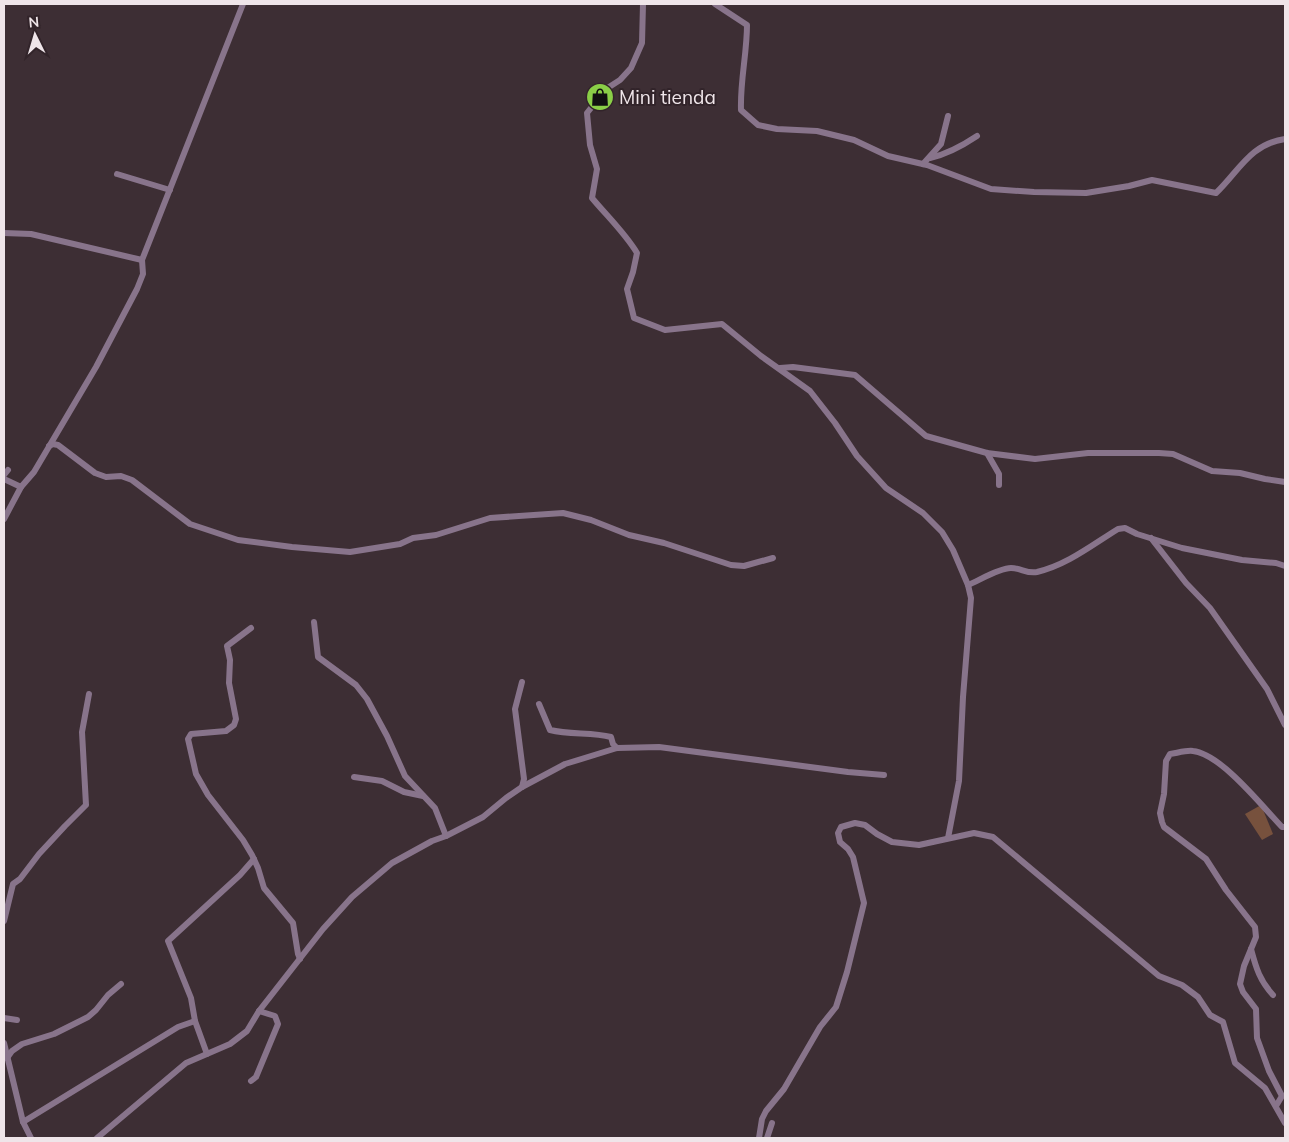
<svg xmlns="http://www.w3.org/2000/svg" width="1289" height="1142" font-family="Mulish,sans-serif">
<rect width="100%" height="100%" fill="#3d2e34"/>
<polygon fill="#77513d" points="1261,805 1273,834 1262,840 1245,814"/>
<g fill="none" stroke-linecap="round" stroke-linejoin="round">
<g stroke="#88748b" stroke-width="6">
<path d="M 643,4 L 642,43 L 631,68 L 620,80 L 606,89 L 587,113 L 590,145 L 597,169 L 592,198 C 607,216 625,233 637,253 L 633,272 L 627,289 L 634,318 L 665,330 L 722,324 L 761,356 L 810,391 L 835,423 L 857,456 L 886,488 L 923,513 L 942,532 L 953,550 L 968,585 L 971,598 L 963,697 L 959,781 L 948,838"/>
<path d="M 715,4 L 747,25 C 747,53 740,81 741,110 L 758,125 L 777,129 L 817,131 L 854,140 L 888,156 L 927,165 L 991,189 L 1034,192 L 1086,193 L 1129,186 L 1152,180 L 1216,193 C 1239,171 1250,144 1285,139"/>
<path d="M 930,158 C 948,154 962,146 977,136"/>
<polyline points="923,164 941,144 948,116"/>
<polyline points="117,174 170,190"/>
<polyline points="4,233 31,234 142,260"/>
<polyline points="780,368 793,367 855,375 926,436 987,453 1035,459 1088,453 1159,453 1173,454 1212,471 1240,473 1265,479 1285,482"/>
<polyline points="49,446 53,444 58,445 95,473 106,477 121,476 132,480 190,524 238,540 292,547 350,552 400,544 413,538 436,535 490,518 563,513 591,520 629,535 664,543 731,565 744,566 773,558"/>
<polyline points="987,453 999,474 999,485"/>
<polyline points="4,475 8,470"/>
<polyline points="4,479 21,487"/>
<polyline points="4,519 21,487 34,472 96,367 137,289 143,274 142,260 243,4"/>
<polyline points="1151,538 1186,583 1210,608 1267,689 1285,725"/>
<path d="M 968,585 C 980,580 999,568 1011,568 C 1021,568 1027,574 1037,572 C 1067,565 1092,545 1118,529 L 1125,528 L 1137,534 L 1182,548 L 1242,560 L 1276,563 L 1285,566"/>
<polyline points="314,622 318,657 356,685 367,699 387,736 405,776 435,808 446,836"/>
<polyline points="251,628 227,646 230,660 229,683 236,719 234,725 226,731 191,734 188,739 196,774 208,795 243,840 252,855 258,868 264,888 293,923 298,954 300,959"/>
<polyline points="522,682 515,709 524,779 522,787"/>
<path d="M 539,704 L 550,730 C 570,735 592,732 611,737 L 613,744 L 617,748"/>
<polyline points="354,777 382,781 404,792 423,796"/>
<polyline points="4,921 13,884 20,879 39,854 65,826 86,805 82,732 89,694"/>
<path d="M 1251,949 C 1256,968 1260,981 1273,995"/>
<polyline points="4,1018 17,1020"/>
<polyline points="4,1043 23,1122 31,1138"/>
<polyline points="207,1054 195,1021 191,998 168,941 240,875 254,859"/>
<polyline points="7,1058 12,1051 22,1044 54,1034 88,1017 96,1010 108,995 121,984"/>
<polyline points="251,1081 256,1077 278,1024 275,1016 259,1011"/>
<path d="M 1276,1106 L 1282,1096 L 1269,1071 L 1257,1038 L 1256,1009 L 1243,992 L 1240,984 L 1244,966 L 1256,937 L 1255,927 L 1226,890 L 1206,859 L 1164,827 L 1162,822 L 1160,813 L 1164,794 L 1166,761 L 1170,754 C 1177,753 1187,750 1193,751 C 1221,754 1262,806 1282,827 L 1285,827"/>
<polyline points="23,1122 178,1027 195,1021"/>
<polyline points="97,1138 186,1063 230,1044 247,1031 259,1011 323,929 352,897 392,863 432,841 446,836 483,817 506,798 522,787 565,764 617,748 659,747 848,772 884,775"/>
<polyline points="759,1138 762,1119 766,1111 784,1089 820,1027 836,1007 847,972 864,903 853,857 848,849 840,842 838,833 841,827 855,823 865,825 877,834 892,842 919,845 974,833 993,837 1159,976 1182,985 1198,997 1210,1015 1223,1022 1235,1063 1265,1088 1285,1123"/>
<polyline points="767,1138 772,1123"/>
</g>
</g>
<defs>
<g id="shop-disc" transform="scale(1.4375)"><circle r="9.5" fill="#8ace47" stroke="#32242a"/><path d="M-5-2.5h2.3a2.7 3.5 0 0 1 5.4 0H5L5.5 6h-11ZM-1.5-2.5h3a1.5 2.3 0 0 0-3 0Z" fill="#111"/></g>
</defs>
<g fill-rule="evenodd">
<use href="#shop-disc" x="600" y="97"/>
</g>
<g text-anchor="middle" stroke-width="4" stroke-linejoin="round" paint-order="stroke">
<g font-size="19" fill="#efe5e9" stroke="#32242a" text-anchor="start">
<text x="619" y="104">Mini tienda</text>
</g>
</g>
<rect width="1289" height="1142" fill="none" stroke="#efe5e9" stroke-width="10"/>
<g transform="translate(35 35) rotate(355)" stroke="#32242a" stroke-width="4" paint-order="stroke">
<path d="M0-4L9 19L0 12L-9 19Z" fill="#efe5e9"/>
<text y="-8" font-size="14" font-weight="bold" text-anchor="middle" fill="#efe5e9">N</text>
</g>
</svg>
